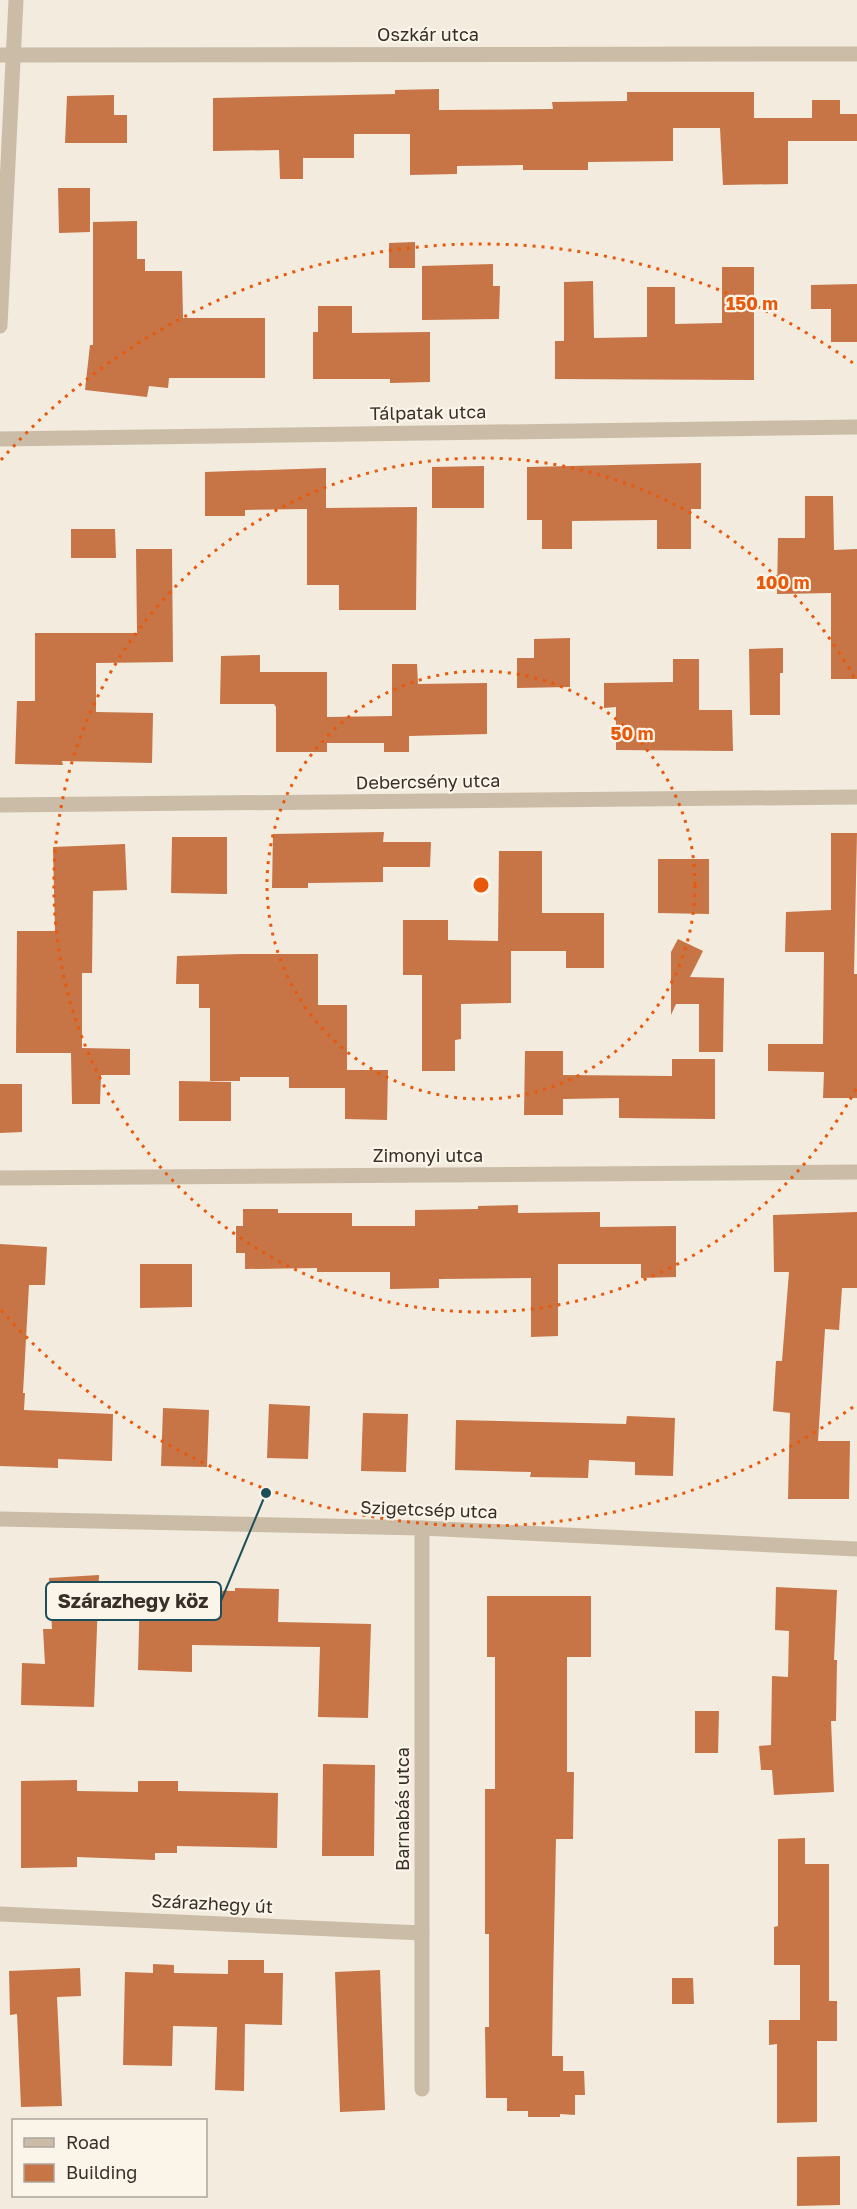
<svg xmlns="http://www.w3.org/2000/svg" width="857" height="2209" font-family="'Golos Text',sans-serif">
<rect width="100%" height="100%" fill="#f3ebdd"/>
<g fill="#c77446">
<polygon points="439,89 439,110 553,109 552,102 627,101 627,92 754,92 754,118 812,118 812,100 840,100 840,114 857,114 857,141 788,141 788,184 723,185 720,128 673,128 673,161 588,162 588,170 523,170 523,165 457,166 457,174 410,175 410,134 354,134 354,158 303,158 303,179 280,179 279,150 213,151 213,98 395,94 395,90"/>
<polygon points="114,95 114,115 127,115 127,143 65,143 67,96"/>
<polygon points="58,188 90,188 90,232 59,233"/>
<polygon points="137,221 137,259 145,259 145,271 182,271 183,318 265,318 265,378 169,378 168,388 149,386 147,397 85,390 90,345 93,345 93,222"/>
<polygon points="415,242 415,268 389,268 389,243"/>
<polygon points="493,264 493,286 500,286 499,319 422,320 422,266"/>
<polygon points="722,267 754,267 754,380 555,379 555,341 564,341 564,282 593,281 594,338 647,337 647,287 675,287 675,324 722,323"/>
<polygon points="857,284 857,342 831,342 831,309 811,309 811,285"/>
<polygon points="318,306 352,306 352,333 430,332 430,382 390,383 390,379 313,379 313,332 318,332"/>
<polygon points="701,463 701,509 691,509 691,549 657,549 657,520 572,521 572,549 542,549 542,520 527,520 527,467"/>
<polygon points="484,466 484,508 432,508 432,467"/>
<polygon points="326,468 326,508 417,507 416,610 339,610 339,585 307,585 307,509 245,510 245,516 205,516 205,472"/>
<polygon points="805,496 833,496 834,550 857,549 857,679 831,679 831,593 777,594 778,538 805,538"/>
<polygon points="71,529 115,529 116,558 71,558"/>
<polygon points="136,549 172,549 173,662 96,663 96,712 153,713 152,763 62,761 63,765 15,764 17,701 35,701 35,633 137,633"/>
<polygon points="570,638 570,687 517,688 517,658 534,658 534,639"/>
<polygon points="783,648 783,673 780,673 780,715 750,715 749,649"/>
<polygon points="260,655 260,672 327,672 327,717 392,716 392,664 417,664 418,684 487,683 487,734 409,736 409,752 384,752 384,743 327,743 327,752 276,752 276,707 274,704 220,704 221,656"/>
<polygon points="673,659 699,659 699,710 732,710 733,751 616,750 616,707 604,708 604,683 673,682"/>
<polygon points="384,832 383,842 431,842 430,867 383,867 383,882 308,883 308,888 272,888 273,834"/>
<polygon points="831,833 857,833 854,974 857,974 857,1098 823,1098 824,1072 768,1071 768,1044 823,1044 824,952 785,952 786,912 831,910"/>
<polygon points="172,837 227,837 227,894 171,893"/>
<polygon points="125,844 127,890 93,891 92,973 82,973 82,1048 130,1049 130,1075 101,1075 100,1104 72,1104 71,1053 16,1053 17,931 55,931 53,847"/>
<polygon points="499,851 542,851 542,913 604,913 604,968 566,968 566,951 511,951 511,1003 461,1004 461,1039 455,1040 455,1071 422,1071 422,975 403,975 403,920 448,920 448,940 498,941"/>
<polygon points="658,859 709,859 709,914 658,913"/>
<polygon points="678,939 703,951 690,977 724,978 723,1052 699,1052 699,1004 676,1004 671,1015 671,952"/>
<polygon points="241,954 318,954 318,1005 347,1005 347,1070 388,1070 387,1120 345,1119 345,1088 289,1088 289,1077 240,1077 240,1081 210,1081 210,1008 199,1008 199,984 176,984 177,956"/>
<polygon points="525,1051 563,1051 563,1075 672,1076 672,1059 715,1059 715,1119 619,1118 619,1098 563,1099 563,1115 524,1115"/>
<polygon points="179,1081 231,1082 231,1121 179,1121"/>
<polygon points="0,1084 22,1084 22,1132 0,1133"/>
<polygon points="518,1205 518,1213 600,1212 600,1227 676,1226 676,1277 641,1278 641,1264 558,1264 558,1336 531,1337 531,1278 439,1279 439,1288 390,1289 390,1272 317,1272 317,1268 245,1269 245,1253 236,1253 236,1226 243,1226 243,1209 278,1209 278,1213 352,1213 352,1226 415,1226 415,1210 478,1209 478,1206"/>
<polygon points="857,1212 857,1288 842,1288 839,1330 825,1329 818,1441 850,1441 849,1499 788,1499 790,1413 773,1411 776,1361 782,1361 789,1272 774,1272 773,1215"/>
<polygon points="0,1244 47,1247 45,1285 29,1285 23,1393 25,1393 24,1410 113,1414 112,1461 58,1459 58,1468 0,1466"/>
<polygon points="140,1264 192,1264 192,1307 140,1308"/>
<polygon points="269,1404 310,1406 308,1459 267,1458"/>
<polygon points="163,1408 209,1410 207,1467 161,1466"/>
<polygon points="363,1413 408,1414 406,1472 361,1471"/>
<polygon points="627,1416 675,1418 673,1476 635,1475 635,1462 589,1460 588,1478 530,1477 531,1472 455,1470 456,1420 626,1424"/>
<polygon points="99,1575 94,1707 21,1705 22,1663 45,1664 43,1629 52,1629 49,1578"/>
<polygon points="776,1587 837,1590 834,1660 837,1660 836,1721 831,1721 834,1792 774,1795 772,1770 761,1770 759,1746 771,1745 772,1676 788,1677 789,1631 775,1630"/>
<polygon points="235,1588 279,1589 278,1622 371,1624 368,1718 318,1717 320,1647 192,1645 192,1672 138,1670 140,1589 235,1591"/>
<polygon points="487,1596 591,1596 591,1657 567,1657 567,1772 574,1772 573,1839 556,1839 553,1986 552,2056 563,2056 563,2071 584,2071 585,2095 575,2095 575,2115 560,2114 560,2117 528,2117 528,2111 507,2111 507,2098 486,2098 485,2027 489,2027 489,1934 485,1934 485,1789 495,1789 495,1657 487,1657"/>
<polygon points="695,1711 719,1711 718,1753 695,1753"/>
<polygon points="323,1764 375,1765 374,1856 322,1856"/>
<polygon points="77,1780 77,1791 138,1792 138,1781 178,1781 178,1791 278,1793 277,1848 177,1846 177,1853 155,1853 155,1860 77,1857 77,1867 21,1868 21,1781"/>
<polygon points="805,1838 805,1864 829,1864 829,2001 837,2001 837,2041 817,2041 817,2122 777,2123 777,2044 769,2045 769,2020 800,2020 800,1965 774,1965 774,1927 778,1926 778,1839"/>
<polygon points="228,1960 264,1960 264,1973 283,1973 282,2025 245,2024 244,2091 215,2090 217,2027 173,2026 172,2066 123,2065 125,1972 153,1973 153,1964 174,1965 174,1973 228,1974"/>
<polygon points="80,1968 81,1996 57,1997 62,2106 21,2107 17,2014 10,2015 9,1971"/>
<polygon points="380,1970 385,2110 340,2112 335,1972"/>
<polygon points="672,1978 693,1978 694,2004 672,2004"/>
<polygon points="840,2156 840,2205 797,2206 797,2157"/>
</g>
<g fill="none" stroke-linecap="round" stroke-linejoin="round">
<g stroke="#cbbca8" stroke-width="15">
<polyline points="0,55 857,54"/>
<polyline points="0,326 16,0"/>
<polyline points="0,439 857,427"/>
<polyline points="0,805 857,797"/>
<polyline points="0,1178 857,1172"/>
<polyline points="0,1519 422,1528 857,1549"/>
<polyline points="0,1914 422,1933"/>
<polyline points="422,2089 422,1528"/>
</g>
</g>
<g fill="none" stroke="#e8590c" stroke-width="3" stroke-dasharray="3 6">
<circle cx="481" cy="885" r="214"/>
<path d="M856 1089A427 427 0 1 1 856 681"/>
<path d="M853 1407A641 641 0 0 1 1 1310M1 460A641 641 0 0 1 853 363"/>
</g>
<g text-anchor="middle" stroke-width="4.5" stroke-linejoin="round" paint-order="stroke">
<g font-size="18" fill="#382f29" stroke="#faf4e9">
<text x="428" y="41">Oszkár utca</text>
<text transform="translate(428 413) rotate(-1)" y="6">Tálpatak utca</text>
<text transform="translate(428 782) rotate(-1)" y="6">Debercsény utca</text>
<text x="428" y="1162">Zimonyi utca</text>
<text transform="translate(429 1510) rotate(2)" y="6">Szigetcsép utca</text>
<text transform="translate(403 1809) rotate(-90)" y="6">Barnabás utca</text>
<text transform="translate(212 1904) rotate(3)" y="6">Szárazhegy út</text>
</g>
</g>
<circle cx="481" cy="885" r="9" fill="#e8590c" stroke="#faf4e9" stroke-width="3"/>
<g font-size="18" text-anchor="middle" font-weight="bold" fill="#e8590c" stroke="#faf4e9" stroke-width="4.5" stroke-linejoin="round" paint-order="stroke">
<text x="752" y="310">150 m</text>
<text x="783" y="589">100 m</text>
<text x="632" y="740">50 m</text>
</g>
<path fill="none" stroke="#1d4f5a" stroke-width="2" d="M266 1493L221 1601"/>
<circle fill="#1d4f5a" stroke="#faf4e9" stroke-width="2" cx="266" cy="1493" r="6"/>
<rect fill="#faf4e9" stroke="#1d4f5a" stroke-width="2" x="46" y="1582" width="175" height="38" rx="6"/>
<g font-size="20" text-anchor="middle" font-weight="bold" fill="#382f29">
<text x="133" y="1608">Szárazhegy köz</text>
</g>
<rect x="12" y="2119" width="195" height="78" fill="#faf4e9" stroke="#aca59c" stroke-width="1.5"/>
<rect x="24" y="2138" width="30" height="9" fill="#cbbca8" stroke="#aca59c" stroke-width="1.5"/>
<text x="66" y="2149" font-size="18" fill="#382f29">Road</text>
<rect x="24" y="2164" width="30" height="18" fill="#c77446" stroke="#aca59c" stroke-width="1.5"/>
<text x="66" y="2179" font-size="18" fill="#382f29">Building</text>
</svg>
